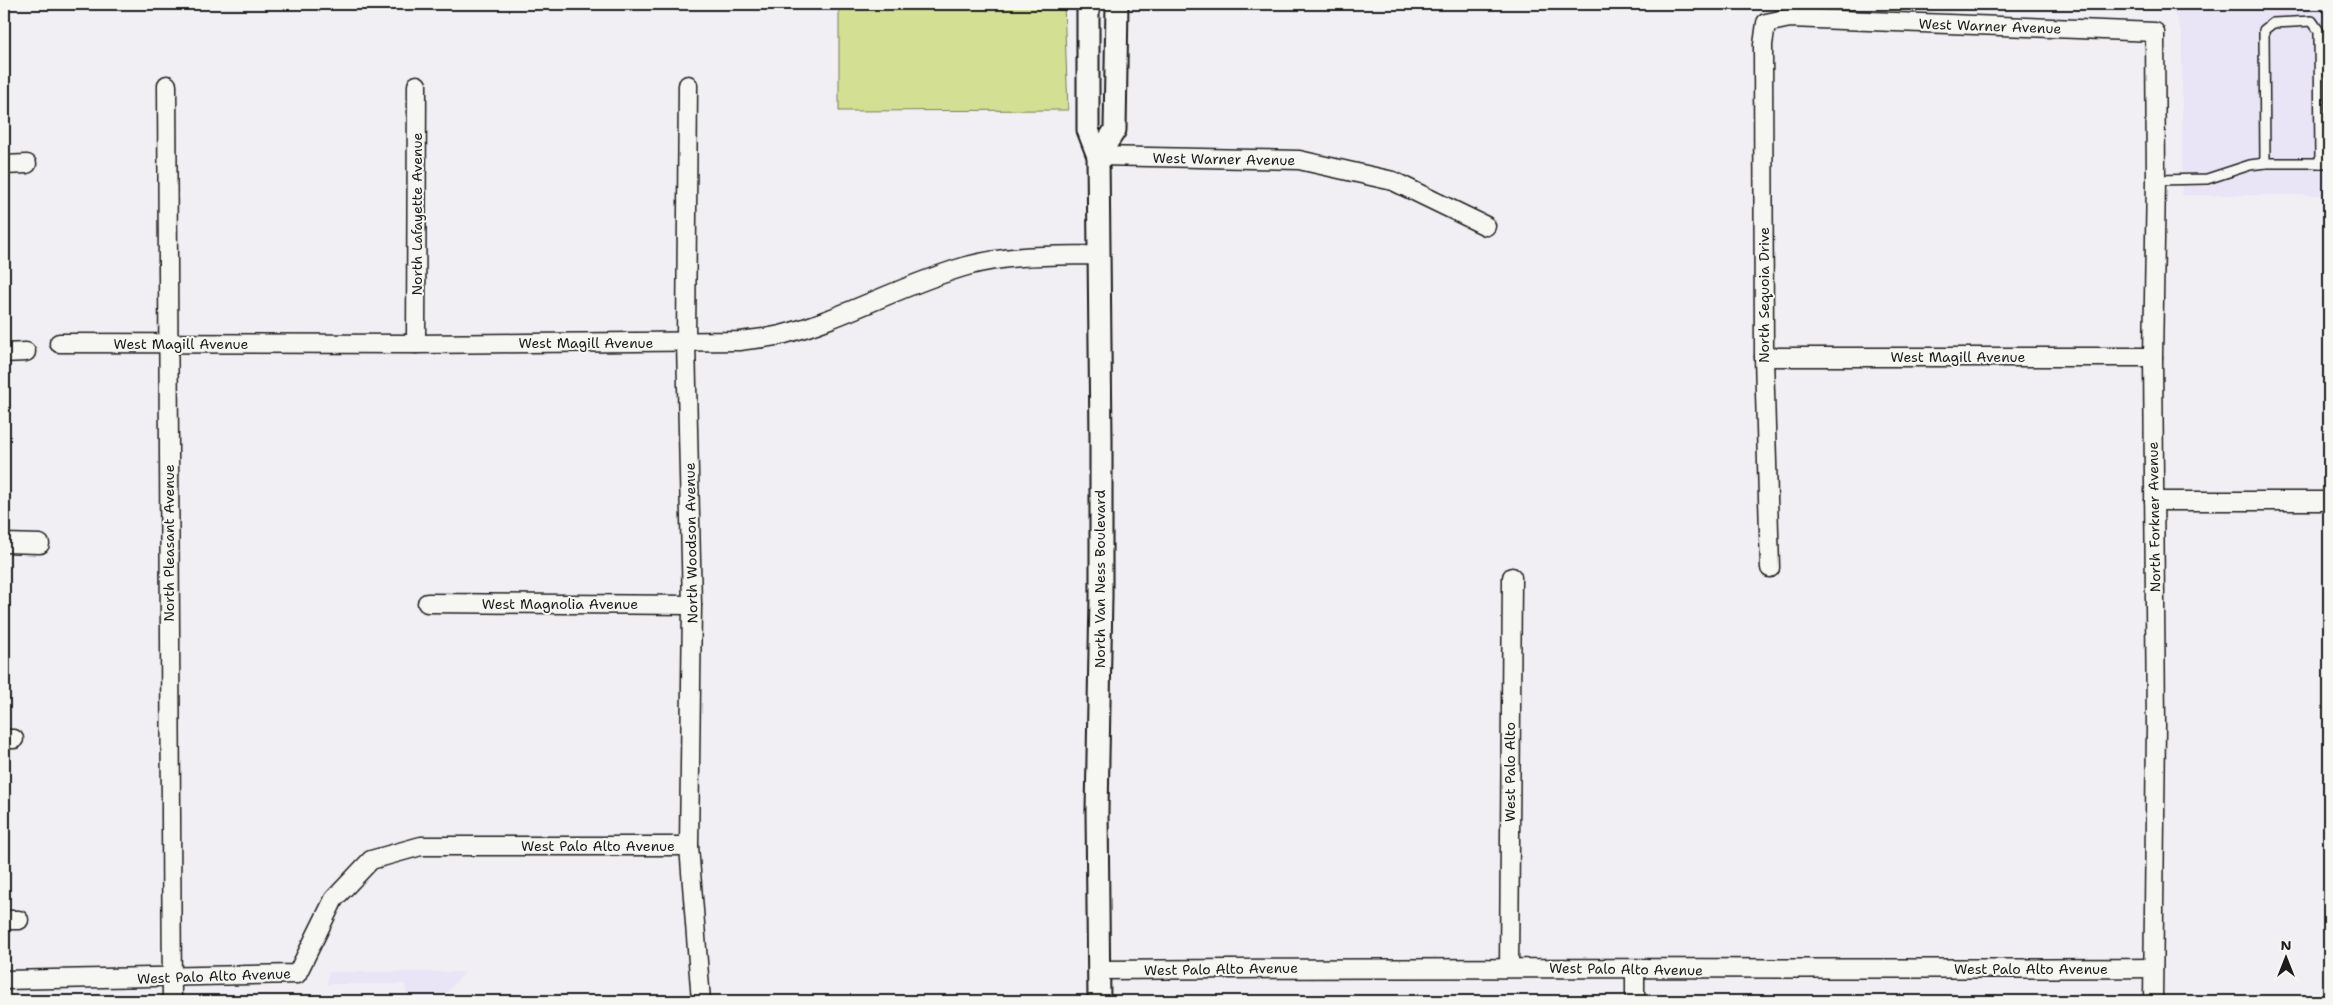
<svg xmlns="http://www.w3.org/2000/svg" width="2333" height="1005" font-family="'Shantell Sans',sans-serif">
<rect width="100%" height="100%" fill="#f1eef4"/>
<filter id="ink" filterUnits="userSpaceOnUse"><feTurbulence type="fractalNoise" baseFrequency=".02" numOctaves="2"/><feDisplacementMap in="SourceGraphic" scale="10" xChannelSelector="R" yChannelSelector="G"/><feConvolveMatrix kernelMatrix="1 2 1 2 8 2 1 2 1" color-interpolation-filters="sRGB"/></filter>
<g filter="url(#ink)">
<g fill="#eae4f7">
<polygon points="2162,4 2329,4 2329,195 2182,195 2182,33 2175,15"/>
<polygon points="329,972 465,972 439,1001 407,1001 405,984 327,984"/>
</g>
<polygon fill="#d3df92" stroke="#787e57" points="839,4 1064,4 1068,110 839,111"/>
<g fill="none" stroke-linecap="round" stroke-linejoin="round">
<g stroke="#1c1c1c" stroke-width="12">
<g id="service">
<polyline points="2265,163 2264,30 2273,23 2312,21 2319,31 2320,163"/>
<polyline points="2156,180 2207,179 2250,165 2265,163 2329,163"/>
</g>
</g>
<g stroke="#1c1c1c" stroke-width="21">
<g id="minor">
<polyline points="167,85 172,1001"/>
<polyline points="688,85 686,342 692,605 689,846 701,1001"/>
<polyline points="1098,156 1299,160 1393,181 1486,226"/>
<polyline points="4,165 27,164"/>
<path d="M 59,343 L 416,344 L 740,341 C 753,339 768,338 781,335 C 845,318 903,284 967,266 C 1010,254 1055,256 1099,255"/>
<polyline points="416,344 417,85"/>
<polyline points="4,353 26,352"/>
<polyline points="1764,357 2153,357"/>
<polyline points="2154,501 2329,501"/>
<polyline points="4,543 40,544"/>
<polyline points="1770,568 1764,357 1763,45 1766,23 1790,18 2155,32 2156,180 2153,357 2156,726 2153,1001"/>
<polyline points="427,603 692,605"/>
<polyline points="4,739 14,739"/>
<polyline points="4,920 19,920"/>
<polyline points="1509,967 1512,577"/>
<path d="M 1099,970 C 1450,966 1802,970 2153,968"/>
<polyline points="4,980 297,974 334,899 371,860 421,846 689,846"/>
<polyline points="1635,1001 1635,969"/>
</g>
</g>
<g stroke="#1c1c1c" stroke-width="25">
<g id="tertiary">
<polyline points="1088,4 1088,130 1098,156 1101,439 1101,596 1097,811 1099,1001"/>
<polyline points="1098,156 1115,130 1117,4"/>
</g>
</g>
<use href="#service" stroke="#f6f6f2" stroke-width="9"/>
<use href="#minor" stroke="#f6f6f2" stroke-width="18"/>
<use href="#tertiary" stroke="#f6f6f2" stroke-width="21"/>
</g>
</g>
<g text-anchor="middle" stroke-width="4" stroke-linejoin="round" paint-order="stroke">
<g font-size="14" fill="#1c1c1c" stroke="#f6f6f2">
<text transform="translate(1990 26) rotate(2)" y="5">West Warner Avenue</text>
<text transform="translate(1224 159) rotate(1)" y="5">West Warner Avenue</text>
<text transform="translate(417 214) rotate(-90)" y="5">North Lafayette Avenue</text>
<text transform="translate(1764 295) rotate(-90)" y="5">North Sequoia Drive</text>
<text x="586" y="348">West Magill Avenue</text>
<text x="181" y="349">West Magill Avenue</text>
<text x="1958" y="362">West Magill Avenue</text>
<text transform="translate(2154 517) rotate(-91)" y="5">North Forkner Avenue</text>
<text transform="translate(169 543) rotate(-90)" y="5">North Pleasant Avenue</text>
<text transform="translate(691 543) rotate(-91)" y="5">North Woodson Avenue</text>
<text transform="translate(1100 579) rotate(-90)" y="5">North Van Ness Boulevard</text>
<text x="560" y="609">West Magnolia Avenue</text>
<text transform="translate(1510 772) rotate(-90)" y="5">West Palo Alto</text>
<text x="598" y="851">West Palo Alto Avenue</text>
<text transform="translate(1221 969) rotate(-1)" y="5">West Palo Alto Avenue</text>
<text transform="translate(1626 969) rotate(1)" y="5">West Palo Alto Avenue</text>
<text x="2031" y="974">West Palo Alto Avenue</text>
<text transform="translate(214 976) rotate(-2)" y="5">West Palo Alto Avenue</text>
</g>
</g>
<rect width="2333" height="1005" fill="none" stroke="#f6f6f2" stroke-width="20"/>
<rect x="10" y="10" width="2313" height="985" fill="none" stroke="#1c1c1c" stroke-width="2" filter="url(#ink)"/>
<g transform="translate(2286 958)" stroke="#f6f6f2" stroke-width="4" paint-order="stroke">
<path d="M0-4L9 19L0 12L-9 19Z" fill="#1c1c1c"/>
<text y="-8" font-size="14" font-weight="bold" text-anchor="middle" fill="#1c1c1c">N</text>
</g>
</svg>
